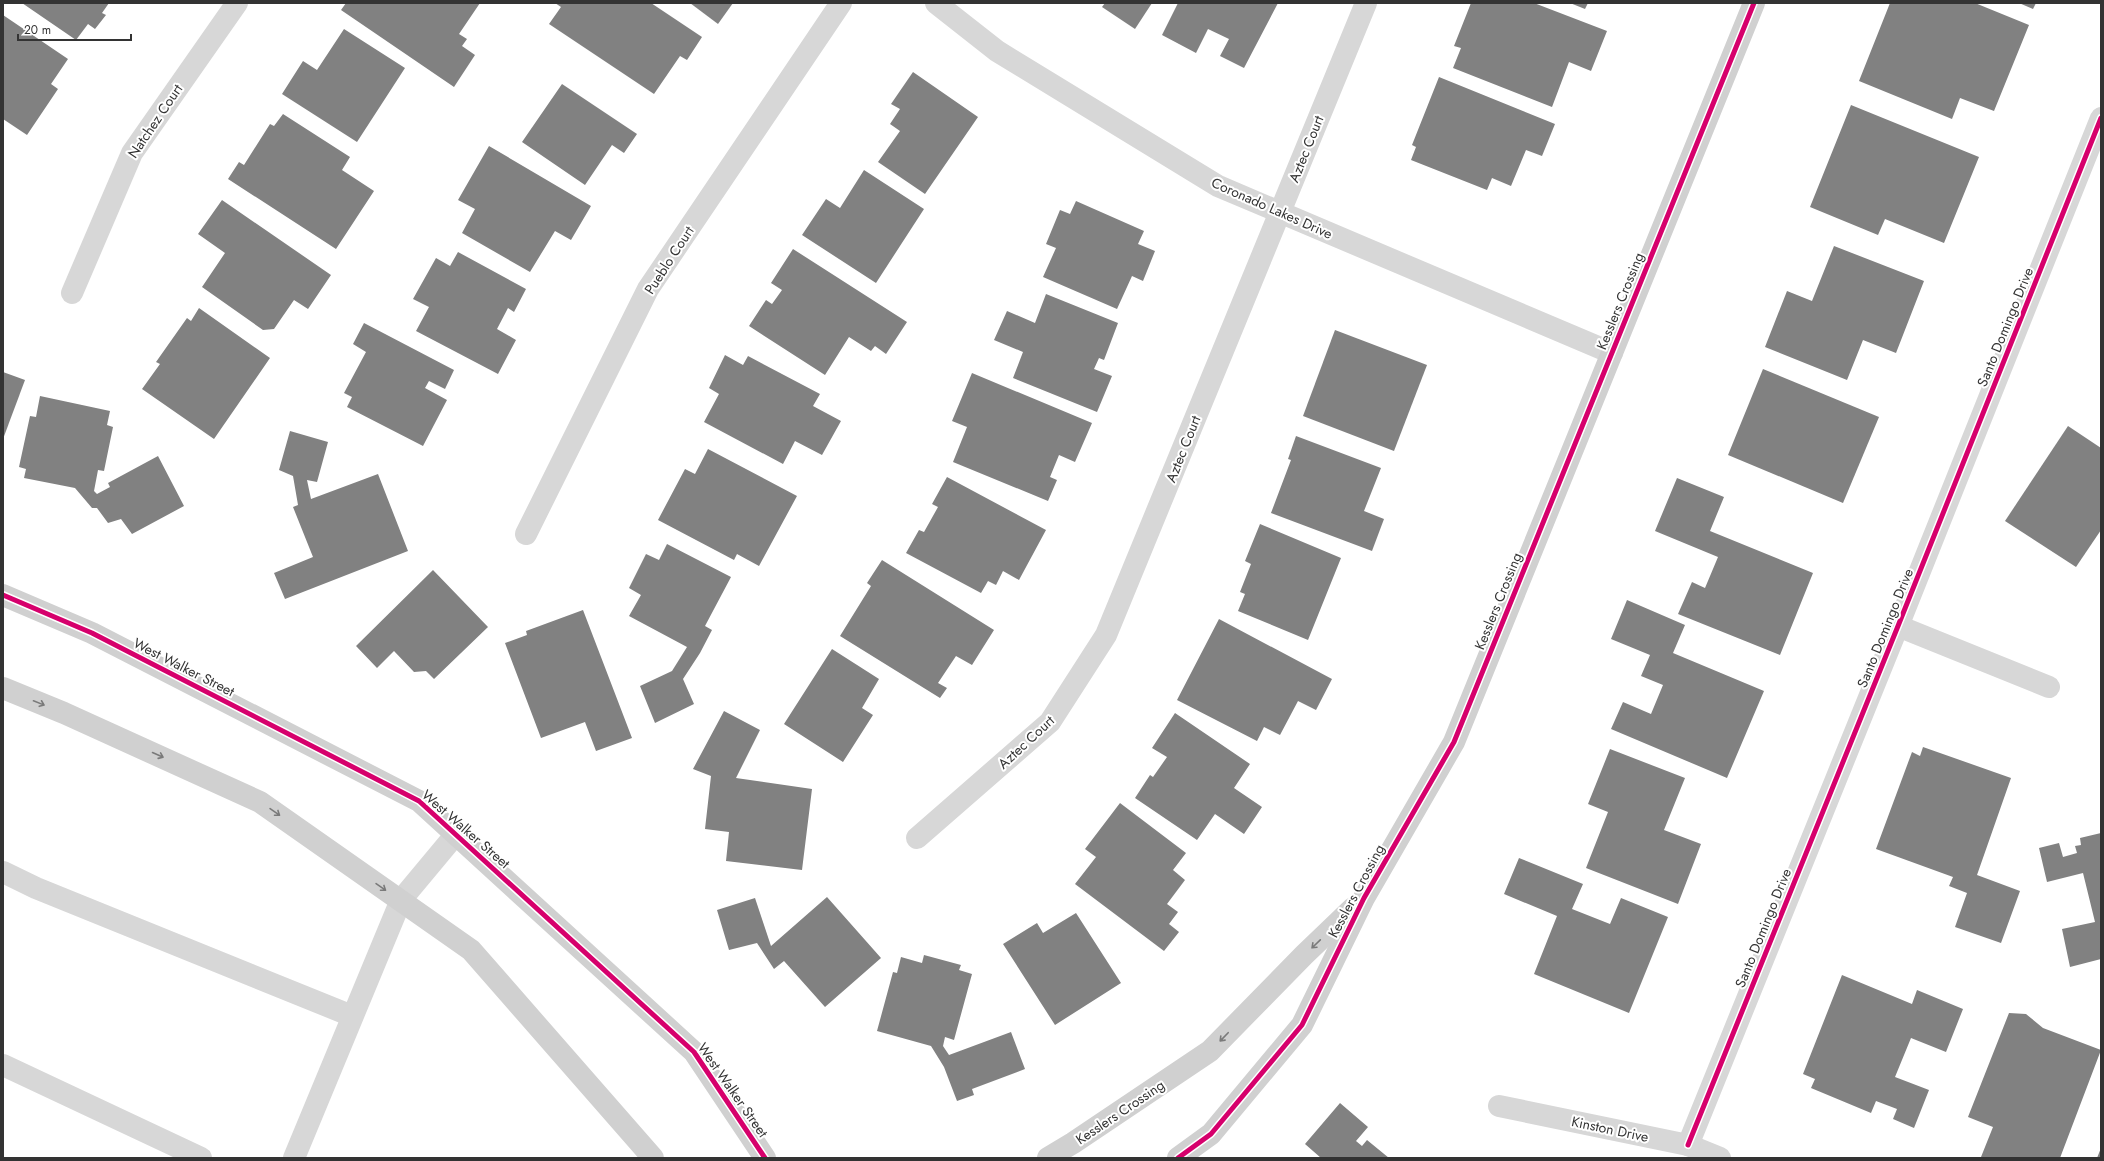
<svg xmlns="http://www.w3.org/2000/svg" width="2104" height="1161" font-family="Jost,sans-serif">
<rect width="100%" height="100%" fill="#fff"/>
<g fill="#818181">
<polygon points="22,3 109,3 102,13 106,15 95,29 88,24 76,40"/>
<polygon points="346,3 480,3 459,34 467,39 462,46 475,55 454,87 341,10"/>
<polygon points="555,3 651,3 702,37 687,60 680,56 654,94 549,24 561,7"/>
<polygon points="690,3 733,3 718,24"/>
<polygon points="1105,3 1152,3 1135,29 1102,7"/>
<polygon points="1178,3 1278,3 1244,68 1220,56 1229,39 1208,29 1196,53 1162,35"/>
<polygon points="1471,3 1534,3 1607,31 1591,71 1569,62 1552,107 1453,68 1461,48 1454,46"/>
<polygon points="1570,3 1588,3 1585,9"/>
<polygon points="1890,3 1975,3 2029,25 1994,111 1960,98 1952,119 1859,81"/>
<polygon points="2019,3 2036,3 2033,9"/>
<polygon points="3,15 68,59 51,84 58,89 27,135 3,119"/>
<polygon points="344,29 405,68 357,142 282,94 303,61 317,70"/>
<polygon points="913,72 978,117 925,194 878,162 900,131 890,124 900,109 891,104"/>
<polygon points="1439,77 1555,124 1542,156 1526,150 1511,186 1492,178 1487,190 1411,160 1416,147 1412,145"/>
<polygon points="562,84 637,134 624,153 612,145 585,185 522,142"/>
<polygon points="1851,105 1979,157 1944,243 1885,219 1878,235 1810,207"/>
<polygon points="283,114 350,157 342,170 374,191 336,249 228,179 239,162 244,165 270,124 274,126"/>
<polygon points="489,146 591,206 571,240 555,231 530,272 462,233 475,209 458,200"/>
<polygon points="864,170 924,209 876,283 802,235 826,199 840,208"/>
<polygon points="222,200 331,275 308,309 294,300 274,329 263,330 202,287 225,253 198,234"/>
<polygon points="1076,201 1144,231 1138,244 1155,251 1143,281 1132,276 1117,309 1043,277 1056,248 1046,244 1060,210 1070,214"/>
<polygon points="1834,246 1924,281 1896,353 1863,340 1847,380 1765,347 1787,291 1812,301"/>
<polygon points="793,249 907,322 886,354 875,346 871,351 849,337 825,375 749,326 766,300 772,304 782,290 771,283"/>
<polygon points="458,252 526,289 514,312 508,308 497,329 516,340 498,374 416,331 429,307 413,299 436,258 450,266"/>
<polygon points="1046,294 1118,323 1104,360 1099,358 1094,369 1112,376 1097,412 1013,378 1023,352 994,340 1007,311 1035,323"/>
<polygon points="199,308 270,358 214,439 142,389 160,364 156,362 187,318 191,321"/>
<polygon points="364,323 454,370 445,389 429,381 425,388 447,400 423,446 347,407 352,397 344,393 366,352 353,344"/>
<polygon points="1335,330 1427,365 1394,451 1303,416"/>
<polygon points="725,355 743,365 748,356 820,394 813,406 841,421 822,455 795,441 783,464 704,422 719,394 709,388"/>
<polygon points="1763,369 1879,417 1843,503 1728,455"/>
<polygon points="3,372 25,380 3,439"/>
<polygon points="972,373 1092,423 1075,462 1059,455 1050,477 1057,480 1048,501 953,462 967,427 952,421"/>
<polygon points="40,396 110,411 107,425 113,427 104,471 98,470 94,491 97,494 110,487 108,483 158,456 184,506 132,534 121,519 108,523 97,508 92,508 75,488 24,478 26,469 19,467 30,416 36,417"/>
<polygon points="2068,426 2101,448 2101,530 2076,567 2005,521"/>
<polygon points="290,431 328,442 317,482 307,480 311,499 378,474 408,551 285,599 274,573 313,557 293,507 298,505 293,476 279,470"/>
<polygon points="1296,436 1381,468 1364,511 1384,519 1372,551 1271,513 1291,460 1288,459"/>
<polygon points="708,449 797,496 759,566 737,554 734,560 658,520 685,469 695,474"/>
<polygon points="947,477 1046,530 1019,580 1003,571 996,585 988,581 981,593 906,553 919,530 924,532 938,507 932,504"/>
<polygon points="1677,478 1724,497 1710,531 1813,573 1780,655 1678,614 1692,582 1705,588 1718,557 1655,531"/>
<polygon points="1260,524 1341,558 1308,640 1238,611 1245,594 1240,592 1251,564 1245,561"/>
<polygon points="667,544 731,577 705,626 712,630 700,653 683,679 694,704 655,723 640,686 672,671 687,647 629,616 641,595 629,588 646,554 659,560"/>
<polygon points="882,560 994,630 972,665 956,656 938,683 947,688 940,698 840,636 871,586 867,583"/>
<polygon points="433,570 488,627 434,679 426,671 414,672 394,651 377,668 356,646"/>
<polygon points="1627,600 1685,625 1673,653 1764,691 1727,778 1611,729 1623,702 1651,714 1663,685 1641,676 1650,655 1611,639"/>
<polygon points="583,610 632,738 596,751 585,722 541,738 505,643 527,635 526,631"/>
<polygon points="1219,619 1332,679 1316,710 1298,701 1280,735 1264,727 1257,741 1177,700"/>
<polygon points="832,649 879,679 862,708 873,715 843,762 784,724"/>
<polygon points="724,711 760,730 736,778 812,789 802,870 726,861 729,832 705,829 711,776 693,769"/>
<polygon points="1175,713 1250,764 1234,788 1262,807 1244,834 1215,814 1197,840 1135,798 1150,775 1153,777 1167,757 1152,748"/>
<polygon points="1923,747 2011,778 1977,875 2020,891 2001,943 1955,927 1967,893 1949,886 1953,877 1876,849 1912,752 1920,756"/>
<polygon points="1610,749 1685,778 1664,830 1701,844 1678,904 1586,868 1608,812 1588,804"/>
<polygon points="1120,803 1186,853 1173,870 1185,880 1167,904 1178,912 1169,924 1179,932 1164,951 1075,884 1096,857 1085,849"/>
<polygon points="2101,833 2101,959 2070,967 2062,929 2095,922 2083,873 2047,882 2039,848 2059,843 2063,857 2077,853 2075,846 2081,845 2080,838"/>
<polygon points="1519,858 1583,884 1572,909 1610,924 1621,898 1668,917 1629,1013 1534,974 1557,916 1504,894"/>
<polygon points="827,897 881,958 825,1007 784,961 774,969 757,943 729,950 717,910 755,898 771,946"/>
<polygon points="1076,913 1121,983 1055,1025 1003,944 1037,923 1043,933"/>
<polygon points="924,955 961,965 959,970 972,974 954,1040 945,1037 943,1046 949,1055 1011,1032 1025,1069 972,1089 974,1095 957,1101 944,1067 931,1046 877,1031 893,972 897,973 901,957 922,963"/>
<polygon points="1842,975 1912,1004 1917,990 1963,1009 1946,1052 1911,1038 1895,1077 1929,1090 1914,1128 1893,1119 1897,1109 1876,1101 1871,1113 1811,1088 1815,1079 1803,1074"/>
<polygon points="2009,1013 2026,1014 2043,1028 2101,1050 2060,1158 1981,1157 1993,1127 1968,1117"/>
<polygon points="1340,1103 1368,1127 1356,1141 1362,1146 1367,1140 1389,1158 1321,1158 1305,1144"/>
<polygon points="2101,1148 2101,1158 2097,1158"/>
</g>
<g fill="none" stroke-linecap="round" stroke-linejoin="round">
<g stroke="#d7d7d7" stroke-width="22">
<polyline points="3,872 36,888 352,1016"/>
<polyline points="3,1065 201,1158"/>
<polyline points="294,1158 401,900 456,834"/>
</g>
<g stroke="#d7d7d7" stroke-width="22">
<polyline points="936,3 997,51 1218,186 1612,353"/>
<polyline points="72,293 132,153 237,3"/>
<polyline points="526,534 648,289 841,3"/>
<polyline points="1898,626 2049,687"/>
<polyline points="917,838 1050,722 1106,635 1366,3"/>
<polyline points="1499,1106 1688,1145 1720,1158"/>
<polyline points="1688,1145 1898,626 2101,118"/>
</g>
<g stroke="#d0d0d0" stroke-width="22">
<polyline points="3,595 92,633 419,801 694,1052 765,1158"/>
<polyline points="3,688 64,713 260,802 471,950 653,1158"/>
<polyline points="1048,1158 1073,1143 1210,1051 1304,955 1353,908"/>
<polyline points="1178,1158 1211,1134 1302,1025 1364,898 1454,742 1754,3"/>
</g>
<g stroke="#fff" stroke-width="8">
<g id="cycleway">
<polyline points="3,595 92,633 419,801 694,1052 765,1158"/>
<polyline points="1688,1145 1898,626 2101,118"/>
<polyline points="1178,1158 1211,1134 1302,1025 1364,898 1454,742 1754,3"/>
</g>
</g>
<use href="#cycleway" stroke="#d6006c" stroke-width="5"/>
</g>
<defs><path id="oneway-shaft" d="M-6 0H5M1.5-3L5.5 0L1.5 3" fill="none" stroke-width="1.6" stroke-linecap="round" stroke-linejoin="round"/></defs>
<g stroke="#7a7a7a">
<use href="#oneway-shaft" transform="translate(39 703) rotate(22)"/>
<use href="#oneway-shaft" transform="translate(158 755) rotate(24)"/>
<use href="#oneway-shaft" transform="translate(275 812) rotate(35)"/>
<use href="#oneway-shaft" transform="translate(381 887) rotate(35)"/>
<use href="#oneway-shaft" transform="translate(1316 944) rotate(136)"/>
<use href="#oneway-shaft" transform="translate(1224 1037) rotate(134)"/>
</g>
<g text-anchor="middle" stroke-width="4" stroke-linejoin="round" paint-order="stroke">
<g font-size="14" fill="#333" stroke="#fff">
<text transform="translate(155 121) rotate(-56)" y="5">Natchez Court</text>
<text transform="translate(1306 149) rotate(-68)" y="5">Aztec Court</text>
<text transform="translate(1272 208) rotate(24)" y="5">Coronado Lakes Drive</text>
<text transform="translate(669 260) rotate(-57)" y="5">Pueblo Court</text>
<text transform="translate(1620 301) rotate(-68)" y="5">Kesslers Crossing</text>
<text transform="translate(2005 327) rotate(-68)" y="5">Santo Domingo Drive</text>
<text transform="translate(1183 449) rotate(-68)" y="5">Aztec Court</text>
<text transform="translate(1498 601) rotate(-68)" y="5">Kesslers Crossing</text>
<text transform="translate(1885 628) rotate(-68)" y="5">Santo Domingo Drive</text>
<text transform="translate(184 667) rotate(27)" y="5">West Walker Street</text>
<text transform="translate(1026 742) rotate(-43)" y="5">Aztec Court</text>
<text transform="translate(466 829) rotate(41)" y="5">West Walker Street</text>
<text transform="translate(1356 891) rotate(-62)" y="5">Kesslers Crossing</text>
<text transform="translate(1763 928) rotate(-68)" y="5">Santo Domingo Drive</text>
<text transform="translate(733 1090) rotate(55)" y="5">West Walker Street</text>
<text transform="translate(1120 1112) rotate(-34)" y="5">Kesslers Crossing</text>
<text transform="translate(1610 1129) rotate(12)" y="5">Kinston Drive</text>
</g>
</g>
<rect width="2104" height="1161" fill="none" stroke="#333333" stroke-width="8"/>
<path d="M18 34v6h113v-6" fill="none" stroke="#333333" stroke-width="2"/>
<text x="24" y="34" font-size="12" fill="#333333" stroke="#ffffff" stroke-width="3" paint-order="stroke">20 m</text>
</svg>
